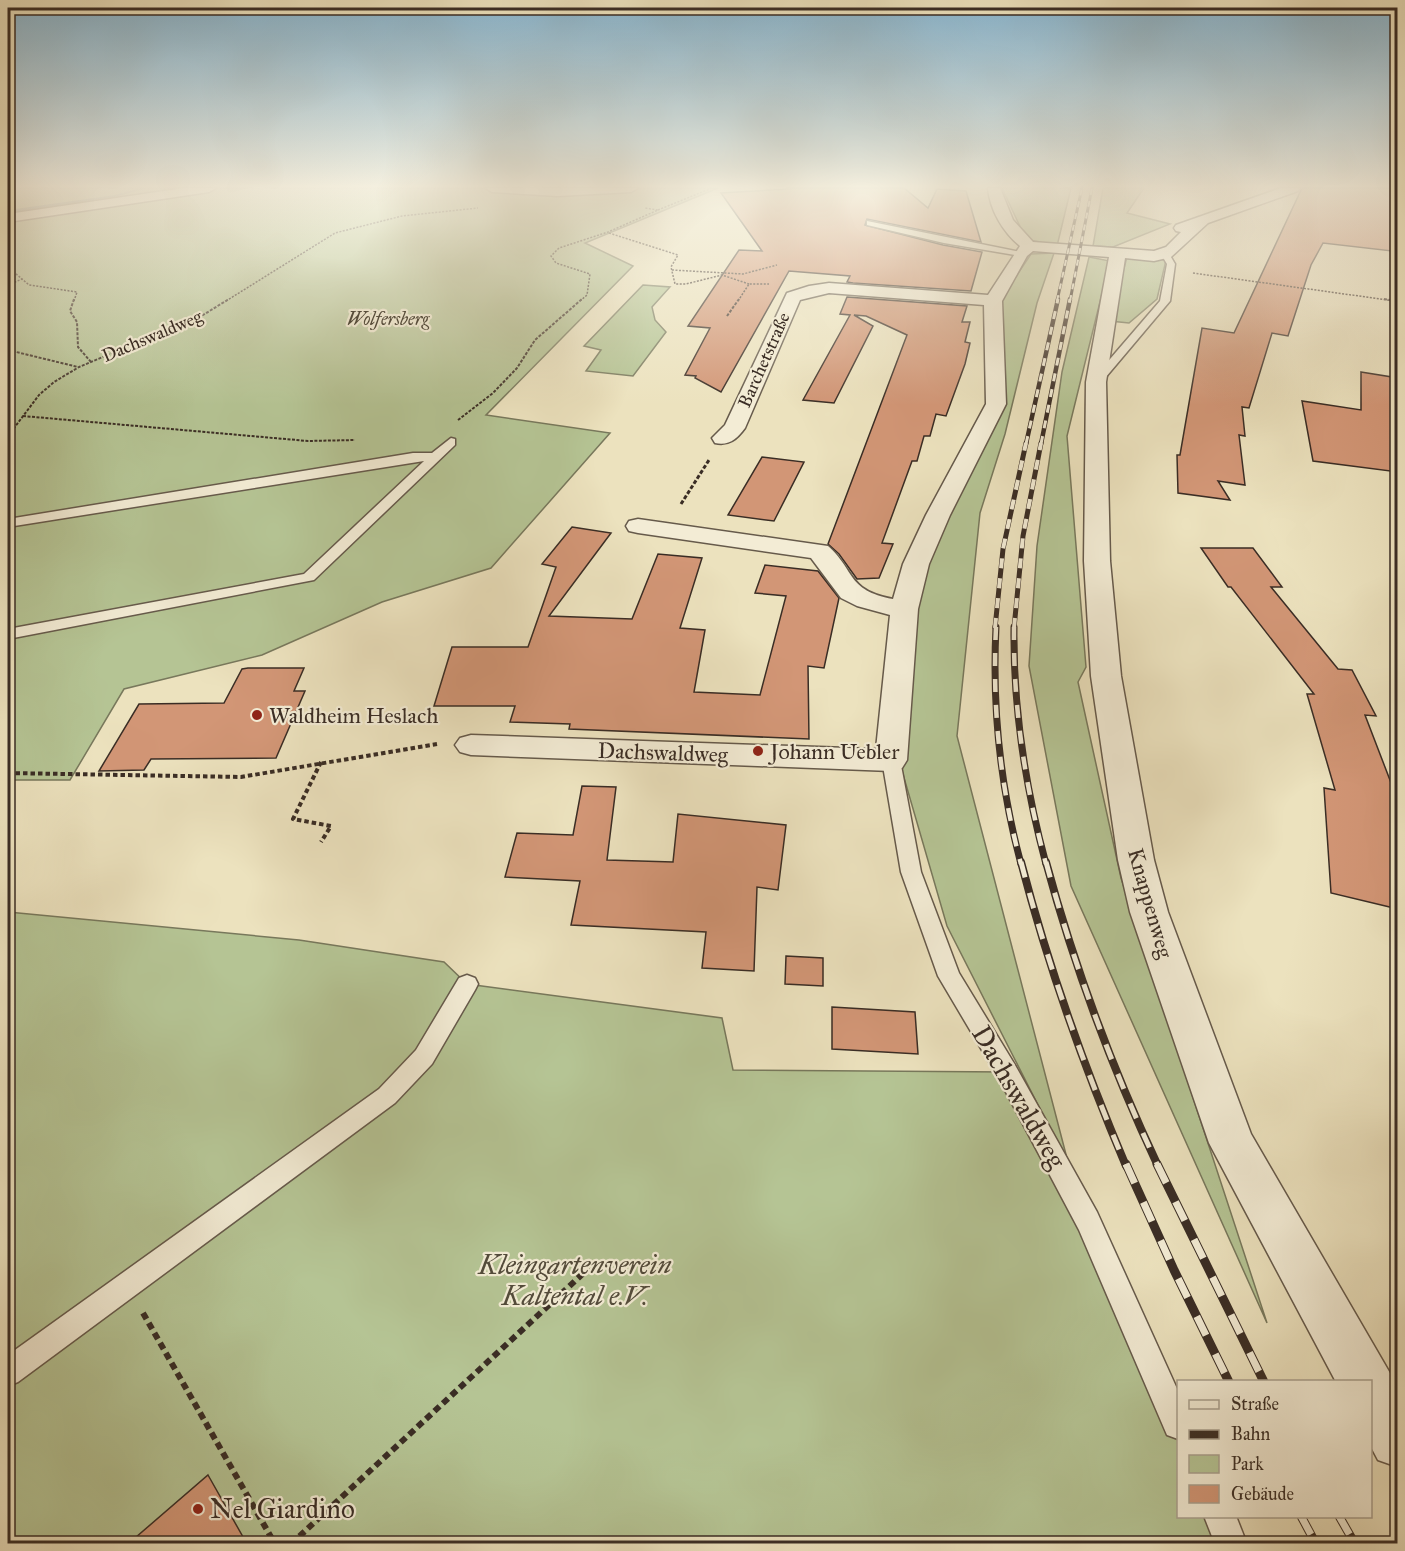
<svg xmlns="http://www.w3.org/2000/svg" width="1405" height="1551" font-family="'IM FELL Great Primer',serif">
<rect width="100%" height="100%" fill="#ece2be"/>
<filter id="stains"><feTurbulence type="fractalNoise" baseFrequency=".00333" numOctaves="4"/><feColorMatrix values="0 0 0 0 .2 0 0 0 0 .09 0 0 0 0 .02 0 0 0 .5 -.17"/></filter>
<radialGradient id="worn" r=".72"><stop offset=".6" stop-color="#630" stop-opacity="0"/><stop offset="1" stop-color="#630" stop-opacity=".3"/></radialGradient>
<g fill="#b5c494" stroke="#78785c" stroke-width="1.5">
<polygon points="8,188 718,188 585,243 633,266 486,415 610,433 491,568 382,602 262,655 124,689 70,780 8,780"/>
<polygon points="1002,188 1071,188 1057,246 1030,240 1024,235"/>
<polygon points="1103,188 1144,188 1127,213 1170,224 1113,247 1093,246"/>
<polygon points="1054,253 1037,303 1005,434 980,513 957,736 1069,1166 947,926 898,757 919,577 997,404 999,302 1031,254"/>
<polygon points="1089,257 1110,261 1067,436 1086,667 1078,682 1121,878 1267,1323 1071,886 1029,666 1037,546 1062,372"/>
<polygon points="1127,257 1166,260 1157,299 1129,323 1110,321"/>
<polygon points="643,285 670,287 652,307 655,320 666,332 633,376 586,371 601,350 584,346"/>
<polygon points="8,912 299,940 444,962 467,984 722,1018 733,1070 1007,1072 1088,1221 1178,1438 1178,1516 1211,1517 1222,1543 8,1543"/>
</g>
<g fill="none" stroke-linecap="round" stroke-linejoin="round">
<polygon fill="#73837d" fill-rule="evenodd" points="141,188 147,188 115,197 8,213 8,210 115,195"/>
</g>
<g fill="#d29676" stroke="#3a2d25" stroke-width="1.5">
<polygon points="786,188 904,188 928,208 937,189 966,191 981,242 867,219 865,225 943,245 982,252 971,291 853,283 847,282 850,276 789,271 721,392 695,378 696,376 685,375 710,328 688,326 739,250 762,251 721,193 788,189"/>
<polygon points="1302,188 1398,188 1392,251 1323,243 1311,265 1288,336 1272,333 1249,408 1242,407 1245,436 1239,435 1245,485 1218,481 1230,500 1178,493 1177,455 1180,455 1202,328 1234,333"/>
<polygon points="847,297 967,306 962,322 970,322 965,342 970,343 965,364 946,416 936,414 930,436 924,436 917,461 912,461 882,543 893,544 879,578 857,579 839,554 828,544 907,335 866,316 854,315 873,326 834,403 803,400 850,315 840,314"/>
<polygon points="1361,372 1398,378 1398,472 1313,461 1302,401 1361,410"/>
<polygon points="762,457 804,462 774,521 728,515"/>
<polygon points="572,527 611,533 549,616 632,619 658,554 702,558 680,628 705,630 694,692 760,695 786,596 755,593 765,565 818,571 839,598 824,668 808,666 809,739 569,729 570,724 510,722 515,706 434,706 452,647 528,647 556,567 542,564"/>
<polygon points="1201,548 1253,548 1282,587 1271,587 1338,669 1352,670 1376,716 1365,715 1398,801 1398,909 1331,893 1324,788 1335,790 1307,694 1314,694 1231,587 1228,587"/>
<polygon points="248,668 304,668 294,691 305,691 276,758 151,759 144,770 99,771 139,704 224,703 242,669"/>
<polygon points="582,786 616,787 607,860 673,862 678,814 786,825 778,890 757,887 754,971 702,968 706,932 571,925 580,881 505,877 517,833 573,835"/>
<polygon points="786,956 823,958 823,986 785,984"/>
<polygon points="832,1007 915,1012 918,1054 832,1049"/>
<polygon points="208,1475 247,1544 128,1544"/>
</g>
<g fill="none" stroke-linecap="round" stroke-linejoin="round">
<g stroke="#665a4b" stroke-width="3">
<g id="service">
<polygon points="867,221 1025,253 1021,256 944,243 867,225"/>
<polygon points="1165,251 1168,252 1175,264 1170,301 1100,384 1092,384 1092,380 1160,301 1167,264 1161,254"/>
<polygon points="451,438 455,439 455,445 314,580 8,639 8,629 304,574 424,461 8,527 8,519 413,453 432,453"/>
<polygon points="891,754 897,756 900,760 921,872 959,973 1015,1065 1097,1212 1178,1391 1178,1439 1167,1435 1079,1230 999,1079 938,976 901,872 882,760 885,756"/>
<polygon points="467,975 475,978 478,984 475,990 432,1064 395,1103 18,1382 8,1386 8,1355 379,1089 416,1050 459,978"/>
<polygon points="1204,1516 1236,1516 1247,1544 1215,1544"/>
</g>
</g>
<g stroke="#665a4b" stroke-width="3">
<g id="minor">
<polygon points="184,188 216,188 209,192 8,222 8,214"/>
<polygon points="485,188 638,188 631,192 558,196 492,192"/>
<path d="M 988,188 L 1000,188 L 1013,220 L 1033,242 L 1154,251 L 1166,247 L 1181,232 L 1176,231 L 1174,228 L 1176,225 L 1281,188 L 1300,188 L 1298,191 L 1208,223 L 1171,257 L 1154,261 L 1125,258 L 1106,382 L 1110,561 L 1121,676 L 1154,860 L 1168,912 L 1251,1134 L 1398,1387 L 1398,1467 L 1378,1460 L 1370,1445 L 1370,1382 L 1336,1382 L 1209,1143 L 1130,912 L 1118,860 L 1091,676 L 1084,561 L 1086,382 L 1109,257 L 1033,251 L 1027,256 L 1002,301 L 1006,404 L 950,515 L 929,564 L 918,609 L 907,760 L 902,768 L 891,771 L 471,755 L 460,752 L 455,745 L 460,738 L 471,735 L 876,749 L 890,615 L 857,606 L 841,598 L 811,558 L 638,533 L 629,531 L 626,526 L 629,521 L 638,519 L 828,546 C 856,571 846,590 893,599 L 903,564 L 926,515 L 986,404 L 984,305 L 829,293 L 800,300 L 745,428 C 737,439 729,446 715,443 L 712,438 L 725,425 L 787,293 L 809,286 L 829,283 L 988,295 L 1020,246 C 1003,232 990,210 988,188 Z"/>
</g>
</g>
<g stroke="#3a2d25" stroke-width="1.5" stroke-dasharray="2 1.5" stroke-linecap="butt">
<polyline points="8,191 17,188"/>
<polyline points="658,210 712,188"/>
<polyline points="609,233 678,255 671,267 675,284 686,284 722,275 749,284"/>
<polyline points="8,267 29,285 77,292 74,301"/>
<polyline points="672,270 743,274 777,265"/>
<polyline points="1193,273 1395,301"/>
<polyline points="8,285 22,279"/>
<polyline points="226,301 335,233 402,216 478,208"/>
<polyline points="580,301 587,295 590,274 556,263 551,256 559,248 608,232 658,210 645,208"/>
<polyline points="738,301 749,284 769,284"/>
</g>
<g stroke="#3a2d25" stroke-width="2" stroke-dasharray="3 1.5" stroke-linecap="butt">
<polyline points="74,299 70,311 77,322 78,347 91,362"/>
<polyline points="1384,299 1398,301"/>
<polyline points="727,316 739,299"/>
<polyline points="8,350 78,367"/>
<polyline points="23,416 308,441 355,440"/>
<polyline points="458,420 493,393 517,368 535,340 582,299"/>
<polyline points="8,436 39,395 54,382 79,367 203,315 229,299"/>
</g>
<polyline stroke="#3a2d25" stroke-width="3" stroke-dasharray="4 2" stroke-linecap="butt" points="681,504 709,460"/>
<g stroke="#3a2d25" stroke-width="4" stroke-dasharray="4.5 3" stroke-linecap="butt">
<polyline points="321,762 293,819 331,826 321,842"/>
<polyline points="8,773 241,777 437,744"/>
</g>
<g stroke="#3a2d25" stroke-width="6" stroke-dasharray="7 4.5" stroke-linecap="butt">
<polyline points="143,1313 275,1544"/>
<polyline points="291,1544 589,1268"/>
</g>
<use href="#service" fill="#f3ecd5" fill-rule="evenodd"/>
<use href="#minor" fill="#f3ecd5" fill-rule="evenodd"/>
<g stroke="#3a2d25" stroke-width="3">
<g id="rail-far5">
<polyline points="1057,301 1082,188"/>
<polyline points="1070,301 1092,188"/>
</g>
</g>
<g stroke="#3a2d25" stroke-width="4.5">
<g id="rail-far4">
<polyline points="1026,444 1058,299"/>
<polyline points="1041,444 1070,299"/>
</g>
</g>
<g stroke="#3a2d25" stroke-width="5">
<g id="rail-far3">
<polyline points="995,628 1003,549 1026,443"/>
<polyline points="1014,628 1023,536 1041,443"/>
</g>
</g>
<g stroke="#3a2d25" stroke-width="7">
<g id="rail-far2">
<path d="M 996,627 C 992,708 1000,786 1021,864"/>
<path d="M 1014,627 C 1013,707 1025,786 1046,864"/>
</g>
</g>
<g stroke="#3a2d25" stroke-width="8">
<g id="rail-far1">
<path d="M 1021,862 C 1048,966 1084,1067 1126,1166"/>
<path d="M 1046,862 C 1074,966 1112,1068 1158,1166"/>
</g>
</g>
<g stroke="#3a2d25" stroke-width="9">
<g id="rail">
<polyline points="1126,1164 1174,1270 1229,1382"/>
<polyline points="1157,1164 1264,1382"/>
<polyline points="1301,1516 1316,1544"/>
<polyline points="1339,1516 1355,1544"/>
</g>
</g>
<use href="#rail-far5" stroke="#f3ecd5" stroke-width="2" stroke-dasharray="6" stroke-linecap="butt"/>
<use href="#rail-far4" stroke="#f3ecd5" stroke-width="3" stroke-dasharray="8" stroke-linecap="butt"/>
<use href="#rail-far3" stroke="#f3ecd5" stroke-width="4" stroke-dasharray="10" stroke-linecap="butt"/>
<use href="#rail-far2" stroke="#f3ecd5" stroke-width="4.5" stroke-dasharray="13" stroke-linecap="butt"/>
<use href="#rail-far1" stroke="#f3ecd5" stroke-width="5" stroke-dasharray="16" stroke-linecap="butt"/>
<use href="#rail" stroke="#f3ecd5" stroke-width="7" stroke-dasharray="21" stroke-linecap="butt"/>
</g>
<linearGradient id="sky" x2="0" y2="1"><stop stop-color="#88b8d4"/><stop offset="0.46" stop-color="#f6f2e2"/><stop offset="1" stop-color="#f6f2e2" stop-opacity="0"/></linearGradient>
<rect width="1405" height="405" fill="url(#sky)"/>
<g fill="#8f2418" stroke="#f3ecd5" stroke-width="2">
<circle cx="257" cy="715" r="6"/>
<circle cx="758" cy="751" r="6"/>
<circle cx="198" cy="1509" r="6"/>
</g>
<g text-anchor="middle" stroke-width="4.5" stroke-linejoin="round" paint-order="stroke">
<g font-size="18" font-style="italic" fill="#534b3b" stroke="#f3ecd5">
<text x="388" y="325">Wolfersberg</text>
</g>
<g font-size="18" fill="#3a2d25" stroke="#f3ecd5">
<text transform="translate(152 336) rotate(-23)" y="6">Dachswaldweg</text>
<text transform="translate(764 360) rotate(-66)" y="6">Barchetstraße</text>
</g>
<g font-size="22" fill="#3a2d25" stroke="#f3ecd5" text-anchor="start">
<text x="269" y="723">Waldheim Heslach</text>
<text x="770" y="759">Johann Uebler</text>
</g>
<g font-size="22" fill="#3a2d25" stroke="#f3ecd5">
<text transform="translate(663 752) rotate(2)" y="8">Dachswaldweg</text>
<text transform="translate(1151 903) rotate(74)" y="8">Knappenweg</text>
</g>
<g font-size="27" fill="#3a2d25" stroke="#f3ecd5">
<text transform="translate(1019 1097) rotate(60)" y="9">Dachswaldweg</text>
</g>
<g font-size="27" font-style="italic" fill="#534b3b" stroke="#f3ecd5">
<text x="575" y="1274">Kleingartenverein<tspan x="575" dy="31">Kaltental e.V.</tspan></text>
</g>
<g font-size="27" fill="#3a2d25" stroke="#f3ecd5" text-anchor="start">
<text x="210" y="1518">Nel Giardino</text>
</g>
</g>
<rect width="1405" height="1551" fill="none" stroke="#ece2be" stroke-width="30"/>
<rect x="9" y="9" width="1387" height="1533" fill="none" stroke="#3a2d25" stroke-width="3"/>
<rect x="15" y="15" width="1375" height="1521" fill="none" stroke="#3a2d25" stroke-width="1.5"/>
<rect x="1177" y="1380" width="195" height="138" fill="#f3ecd5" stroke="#a9a08f" stroke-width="1.5"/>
<rect x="1189" y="1400" width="30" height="9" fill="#f3ecd5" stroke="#a9a08f" stroke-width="1.5"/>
<text x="1231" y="1410" font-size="18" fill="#3a2d25">Straße</text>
<rect x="1189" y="1430" width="30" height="9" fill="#3a2d25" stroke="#a9a08f" stroke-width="1.5"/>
<text x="1231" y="1440" font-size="18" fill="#3a2d25">Bahn</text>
<rect x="1189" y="1455" width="30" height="18" fill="#b5c494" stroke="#a9a08f" stroke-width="1.5"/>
<text x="1231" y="1470" font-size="18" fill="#3a2d25">Park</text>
<rect x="1189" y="1485" width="30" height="18" fill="#d29676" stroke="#a9a08f" stroke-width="1.5"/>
<text x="1231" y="1500" font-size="18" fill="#3a2d25">Gebäude</text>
<rect width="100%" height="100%" filter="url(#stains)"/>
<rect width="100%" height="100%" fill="url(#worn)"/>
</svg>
